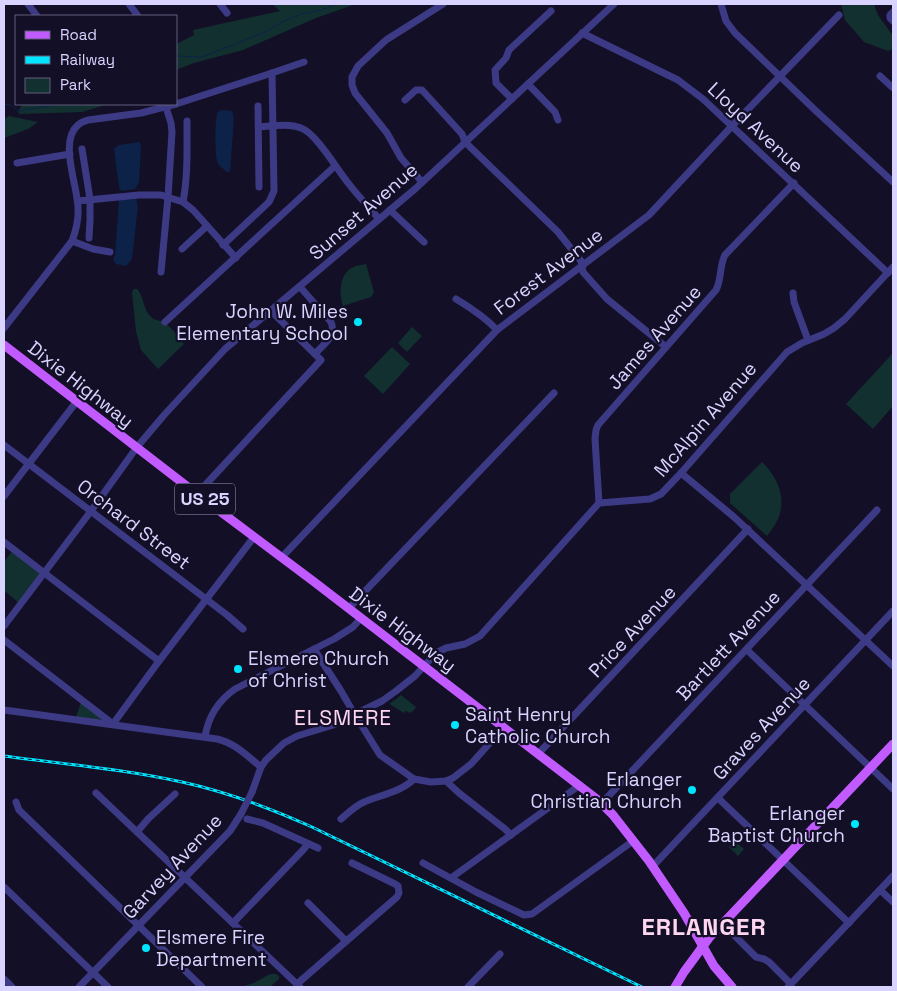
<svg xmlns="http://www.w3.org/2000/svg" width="897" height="991" font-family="'Space Grotesk',sans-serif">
<rect width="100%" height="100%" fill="#130f26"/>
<g fill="#12302f">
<polygon points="272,4 356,4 316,18 243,50 194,63 176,70 176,44 194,35 193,30 280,11"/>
<polygon points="841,4 874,4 878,15 893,36 893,49 888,51 864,42 845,20"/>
<polygon points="23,104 109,104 82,112 19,114 18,111"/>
<polygon points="9,116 38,122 28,129 4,138 4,119"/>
<path d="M 366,264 L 374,292 L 371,297 L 343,306 C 339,293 339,273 354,267 C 357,265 362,265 366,264 Z"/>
<path d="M 134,289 L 137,289 C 144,296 143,310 151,317 C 155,321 161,320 165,323 C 172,328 179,338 184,344 L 158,369 L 141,350 L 136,331 L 132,292 Z"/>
<polygon points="412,327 422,336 407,352 398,343"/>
<polygon points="392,347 410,364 383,394 364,376"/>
<polygon points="893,353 893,406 873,429 846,404"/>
<path d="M 762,462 C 777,476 787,498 778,519 C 775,525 771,531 767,536 L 730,503 L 730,494 Z"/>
<polygon points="13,550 44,573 20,604 4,590 4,562"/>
<polygon points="401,695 416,707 414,710 410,713 406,711 404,713 391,705 390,703 395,700"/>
<polygon points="81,702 101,718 100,720 76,717"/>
<polygon points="735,841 744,849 738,856 729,847"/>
<polygon points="270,974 276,974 279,976 279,979 270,987 243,987 247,985 254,983"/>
</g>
<g fill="#0c2248">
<path d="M 222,110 L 232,111 L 234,119 L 230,172 L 227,172 C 224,169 220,167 218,164 C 215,158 214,118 218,112 C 219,111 220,110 222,110 Z"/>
<polygon points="140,142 141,147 139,182 135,189 121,191 119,187 114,149 119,145"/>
<polygon points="136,199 138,206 132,259 126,266 116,264 113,260 115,255 119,200"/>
</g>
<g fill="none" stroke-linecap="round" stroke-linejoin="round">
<g stroke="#0c2248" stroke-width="1">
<polyline points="176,56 202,57 263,33 284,21 301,14 321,10 337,4"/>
<polyline points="4,104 11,105 18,111 61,104"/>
</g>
<g stroke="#3d3a85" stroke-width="7">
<polyline points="28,4 37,16"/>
<polyline points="129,4 138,16"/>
<polyline points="220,4 227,13"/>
<polyline points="721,4 726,21 735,33 816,111 893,182"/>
<polyline points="893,12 890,15 890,18 893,21"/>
<polyline points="582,33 678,80 703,99 888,273"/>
<polyline points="880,76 893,88"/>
<polyline points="528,84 555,112 558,120"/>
<polyline points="512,99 496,83 495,70 506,58 509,50 551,11"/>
<polyline points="405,100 416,90 422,90 462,134 465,142 558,232 581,261 583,272 607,299 666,347"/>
<polyline points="176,104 272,73 304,62"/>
<polyline points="258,106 259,187"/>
<path d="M 259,127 C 272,126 289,123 301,128 C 316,133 338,171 349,184 C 358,196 369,207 379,219"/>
<polyline points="82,149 90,199 90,220 89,238"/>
<polyline points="17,163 70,154"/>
<polyline points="422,182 401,158 387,133 355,93 352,85 352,77 358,66 386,40 443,4"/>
<polyline points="78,201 139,195 161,195 183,202 193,210 236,258"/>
<path d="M 183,202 C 188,176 187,148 187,121"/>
<polyline points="390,210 424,242"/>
<polyline points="72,241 93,249 110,252"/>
<polyline points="223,245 269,202 274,191 272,73"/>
<polyline points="182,249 207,226"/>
<polyline points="161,272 168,197 172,132 171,123 166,107"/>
<path d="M 300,287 L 331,322 C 337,337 324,343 315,354"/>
<polyline points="793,293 794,302 808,340"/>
<path d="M 456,299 C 471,308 485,317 497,330"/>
<polyline points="165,322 335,166"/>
<path d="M 4,328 L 72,241 C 77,228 80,214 77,199 C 75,179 60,140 78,125 C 81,122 85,121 88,120 L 141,113 L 176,104"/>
<polyline points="4,445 227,615 243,629"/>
<polyline points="681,473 734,517 893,666"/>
<polyline points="197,494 321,360 271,311"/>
<polyline points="4,496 77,401"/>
<path d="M 599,503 L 595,439 L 596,430 L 598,425 L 716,290 C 722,279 719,266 725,255 L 794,183"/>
<polyline points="4,542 159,661"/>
<polyline points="282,557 497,330 649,215 732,126 839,15"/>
<polyline points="349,608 554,393"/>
<polyline points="4,626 91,511 137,447 165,414 225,349 415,189 614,4"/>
<polyline points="4,640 113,724 159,661 254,537"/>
<polyline points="314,649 341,691 352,710 380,755 414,779 431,782 446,781 453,778 471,764 504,727"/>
<polyline points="747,650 893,789"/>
<path d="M 4,710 L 217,739 C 235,743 247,756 261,767"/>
<path d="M 205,737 C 208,717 218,701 235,689 L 334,639 L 353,627 L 361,618"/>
<polyline points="539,753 748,529"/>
<polyline points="446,781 459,793 505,829 511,835"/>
<polyline points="252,792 261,767 266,760 284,743 297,736 333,725 382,701 396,691 415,676 436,653 446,648 465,644 480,636 599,503 650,499 661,494 681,473 787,352 802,343 824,334 834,328 845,319 893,267"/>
<polyline points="96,793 300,987"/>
<polyline points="718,798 849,923"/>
<polyline points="16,802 19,810 202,987"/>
<polyline points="602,803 877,510"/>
<polyline points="247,819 263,823 318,848"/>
<path d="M 341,819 C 348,813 355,806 364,802 C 380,795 401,792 414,779"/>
<polyline points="137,832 148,819 175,794"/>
<polyline points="423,863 476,892 524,915 532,914 633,841"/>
<polyline points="653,866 893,611"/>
<polyline points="451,878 573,790 580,785"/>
<polyline points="4,887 108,987"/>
<polyline points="880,890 893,902"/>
<polyline points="308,903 346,941"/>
<polyline points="233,923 303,850 308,844"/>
<polyline points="723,924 756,957 764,959 769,962 791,984"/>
<polyline points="4,979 12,987"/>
<polyline points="297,984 397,897 399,893 398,886 395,884 352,863"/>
<polyline points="79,987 230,831 241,814"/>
<polyline points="468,987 500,954"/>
<polyline points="788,987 893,876"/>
</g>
<g stroke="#c25bff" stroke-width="9">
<polyline points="4,345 197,494 313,581 598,800 613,815 649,861 684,913 714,966 732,987"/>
<polyline points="675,987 684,972 709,938 893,744"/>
</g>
<g stroke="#00e5ff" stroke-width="3">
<path id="rail" d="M 4,756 C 63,764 123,769 182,782 C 227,792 270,808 312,827 L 642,987"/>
</g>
<use href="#rail" stroke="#130f26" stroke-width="1" stroke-dasharray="4" stroke-linecap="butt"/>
<polyline stroke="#3d3a85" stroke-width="7" points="241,814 252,792"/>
</g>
<g fill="#00e5ff" stroke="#130f26" stroke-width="2">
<circle cx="358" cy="322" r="5"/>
<circle cx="238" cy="669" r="5"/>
<circle cx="455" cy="725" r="5"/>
<circle cx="692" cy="790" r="5"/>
<circle cx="855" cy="824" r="5"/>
<circle cx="146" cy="948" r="5"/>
</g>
<g text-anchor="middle" stroke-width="4.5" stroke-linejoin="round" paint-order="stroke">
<rect fill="#130f26" stroke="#9e99be" stroke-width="1" x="175" y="483.5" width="60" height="31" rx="4"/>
<g font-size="18" font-weight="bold" fill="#d9d4ff">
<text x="205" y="505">US 25</text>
</g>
<g font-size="19" fill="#d9d4ff" stroke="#130f26">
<text transform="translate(756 127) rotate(43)" y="7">Lloyd Avenue</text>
<text transform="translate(363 211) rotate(-41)" y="7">Sunset Avenue</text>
<text transform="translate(548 271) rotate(-37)" y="7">Forest Avenue</text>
<text transform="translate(654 337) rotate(-49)" y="7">James Avenue</text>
<text transform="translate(81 384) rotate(38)" y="7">Dixie Highway</text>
<text transform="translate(705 419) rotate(-49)" y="7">McAlpin Avenue</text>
<text transform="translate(134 524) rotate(37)" y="7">Orchard Street</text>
<text transform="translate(403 629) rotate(37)" y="7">Dixie Highway</text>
<text transform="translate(632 631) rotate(-47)" y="7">Price Avenue</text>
<text transform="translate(728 645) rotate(-47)" y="7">Bartlett Avenue</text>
<text transform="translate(761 728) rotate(-47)" y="7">Graves Avenue</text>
<text transform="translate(172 866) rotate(-47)" y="7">Garvey Avenue</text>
</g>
<g font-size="19" fill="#d9d4ff" stroke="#130f26" text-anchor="end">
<text x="348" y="318">John W. Miles<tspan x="348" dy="22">Elementary School</tspan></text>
<text x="248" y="665" text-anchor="start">Elsmere Church<tspan x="248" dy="22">of Christ</tspan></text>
<text x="465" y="721" text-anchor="start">Saint Henry<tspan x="465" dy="22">Catholic Church</tspan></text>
<text x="682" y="786">Erlanger<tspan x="682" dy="22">Christian Church</tspan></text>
<text x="845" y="820">Erlanger<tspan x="845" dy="22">Baptist Church</tspan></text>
<text x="156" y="944" text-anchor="start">Elsmere Fire<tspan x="156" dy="22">Department</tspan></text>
</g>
<g font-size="21" letter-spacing="1" fill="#ffd6f0" stroke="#130f26">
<text x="343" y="725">ELSMERE</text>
</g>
<g font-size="24" font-weight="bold" letter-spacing="1" fill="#ffd6f0" stroke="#130f26">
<text x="704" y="935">ERLANGER</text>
</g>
</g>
<rect width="897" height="991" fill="none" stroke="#d9d4ff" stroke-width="10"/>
<rect x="15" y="15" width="162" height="90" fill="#130f26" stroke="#625e7d"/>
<rect x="25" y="31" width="25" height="8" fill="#c25bff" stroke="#625e7d"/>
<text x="60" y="40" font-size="15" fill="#d9d4ff">Road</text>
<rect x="25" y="56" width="25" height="8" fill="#00e5ff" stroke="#625e7d"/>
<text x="60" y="65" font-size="15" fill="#d9d4ff">Railway</text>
<rect x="25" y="78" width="25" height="15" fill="#12302f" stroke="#625e7d"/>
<text x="60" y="90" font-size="15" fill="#d9d4ff">Park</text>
</svg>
